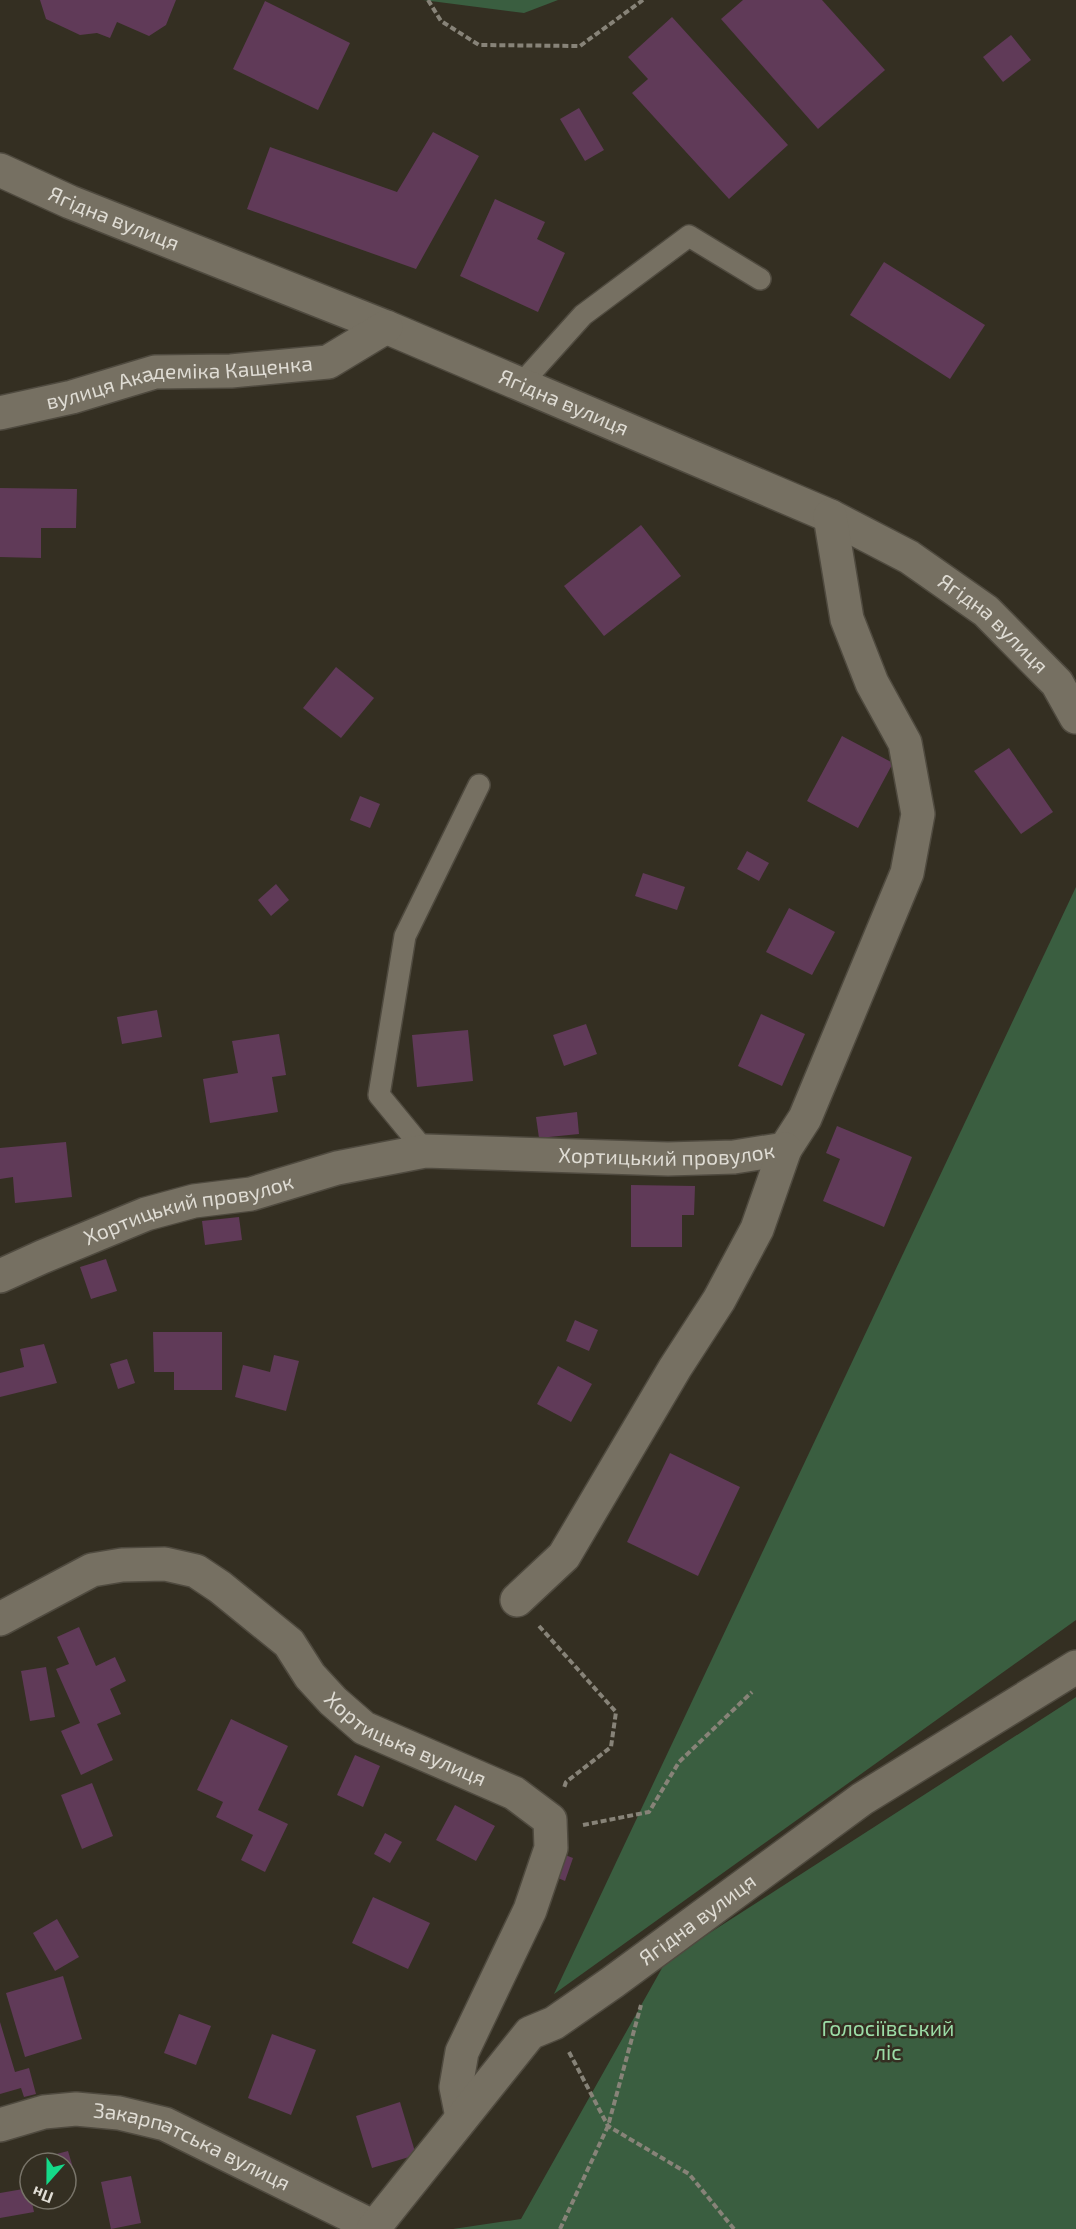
<svg xmlns="http://www.w3.org/2000/svg" width="1076" height="2229" font-family="'Exo 2',sans-serif">
<rect width="100%" height="100%" fill="#342f22"/>
<g fill="#3a5e40">
<polygon points="423,0 558,0 524,13"/>
<polygon points="1076,887 1076,1620 554,1994"/>
<polygon points="1076,1697 1076,2229 453,2229 521,2219 666,1961"/>
</g>
<g fill="#603a58">
<polygon points="40,0 176,0 166,25 149,36 117,22 110,38 97,33 80,35 46,19"/>
<polygon points="743,0 822,0 885,70 818,129 721,19"/>
<polygon points="265,1 350,43 318,110 233,69"/>
<polygon points="672,17 788,145 729,199 632,93 648,79 628,57"/>
<polygon points="1011,35 1031,60 1003,82 983,57"/>
<polygon points="579,108 604,150 585,161 560,119"/>
<polygon points="433,132 479,156 416,269 247,209 270,147 397,192"/>
<polygon points="495,199 545,222 537,239 565,253 538,312 460,276"/>
<polygon points="884,262 985,325 950,379 850,315"/>
<polygon points="0,488 77,489 76,528 41,528 41,558 0,557"/>
<polygon points="641,525 681,576 604,636 564,586"/>
<polygon points="336,667 374,698 341,738 303,708"/>
<polygon points="842,736 893,763 858,828 807,801"/>
<polygon points="1009,748 1053,812 1021,834 974,771"/>
<polygon points="360,796 380,804 370,828 350,820"/>
<polygon points="747,851 769,863 759,881 737,869"/>
<polygon points="643,873 685,887 677,910 635,896"/>
<polygon points="276,884 289,900 271,916 258,900"/>
<polygon points="789,908 835,932 812,975 766,952"/>
<polygon points="157,1010 162,1037 122,1044 117,1017"/>
<polygon points="761,1014 805,1034 782,1086 738,1066"/>
<polygon points="586,1024 597,1054 564,1066 553,1035"/>
<polygon points="468,1030 473,1081 417,1087 412,1035"/>
<polygon points="279,1034 286,1075 272,1077 278,1112 210,1123 203,1079 238,1073 232,1041"/>
<polygon points="577,1112 579,1134 539,1138 536,1117"/>
<polygon points="837,1126 912,1157 884,1227 823,1201 840,1159 826,1153"/>
<polygon points="66,1142 72,1197 15,1203 13,1177 0,1179 0,1148"/>
<polygon points="631,1185 695,1186 694,1215 682,1215 682,1247 631,1247"/>
<polygon points="239,1217 242,1240 205,1245 202,1221"/>
<polygon points="106,1259 117,1291 91,1299 80,1267"/>
<polygon points="575,1320 598,1330 589,1351 566,1341"/>
<polygon points="153,1332 222,1332 222,1390 174,1390 174,1372 154,1372"/>
<polygon points="44,1344 57,1383 0,1397 0,1373 24,1367 20,1349"/>
<polygon points="274,1355 299,1361 286,1411 235,1397 243,1365 270,1372"/>
<polygon points="127,1359 135,1383 118,1389 110,1364"/>
<polygon points="558,1366 592,1384 571,1422 537,1404"/>
<polygon points="670,1453 740,1487 698,1576 627,1542"/>
<polygon points="79,1627 96,1666 115,1657 126,1681 110,1689 121,1714 97,1724 113,1760 81,1775 61,1731 80,1723 56,1669 69,1664 57,1637"/>
<polygon points="46,1667 55,1717 30,1721 21,1671"/>
<polygon points="231,1719 288,1746 258,1810 288,1824 265,1872 241,1860 253,1835 216,1817 223,1802 197,1790"/>
<polygon points="355,1755 380,1766 363,1807 337,1795"/>
<polygon points="92,1783 113,1836 82,1849 61,1795"/>
<polygon points="455,1805 495,1826 476,1861 436,1840"/>
<polygon points="385,1833 402,1842 390,1863 374,1854"/>
<polygon points="560,1853 573,1858 565,1881 551,1875"/>
<polygon points="373,1897 430,1923 408,1969 352,1943"/>
<polygon points="57,1919 79,1957 55,1971 33,1933"/>
<polygon points="63,1976 82,2039 25,2057 6,1993"/>
<polygon points="179,2014 211,2026 196,2065 164,2053"/>
<polygon points="0,2022 15,2072 29,2068 36,2094 24,2097 21,2088 0,2094"/>
<polygon points="272,2034 316,2050 291,2115 248,2098"/>
<polygon points="400,2102 416,2155 372,2168 356,2116"/>
<polygon points="68,2151 76,2178 66,2181 66,2163 47,2163 45,2157"/>
<polygon points="131,2176 141,2223 111,2229 101,2182"/>
<polygon points="29,2188 34,2212 0,2218 0,2193"/>
</g>
<g fill="none" stroke-linecap="round" stroke-linejoin="round">
<g stroke="#4f4a3f" stroke-width="24">
<g id="service">
<polyline points="521,384 583,315 689,236 760,279"/>
<polyline points="425,1151 379,1095 405,936 479,785"/>
</g>
</g>
<g stroke="#4f4a3f" stroke-width="36">
<g id="minor">
<path id="s1" d="M 0,170 L 70,202 L 386,327 L 830,516 L 909,557 L 986,611 L 1057,683 L 1076,717"/>
<path id="s2" d="M 0,413 L 72,397 L 155,372 L 231,371 L 328,362 L 386,327"/>
<path id="s3" d="M 0,1276 L 42,1257 L 146,1214 L 194,1201 L 251,1194 L 337,1168 L 425,1151 L 668,1159 L 734,1157 L 785,1149 L 805,1118 L 907,873 L 918,814 L 905,743 L 872,683 L 847,619 L 830,516"/>
<polyline points="517,1600 564,1556 675,1368 719,1300 757,1229 785,1149"/>
<path id="s4" d="M 0,1619 L 92,1570 L 122,1565 L 165,1564 L 196,1571 L 220,1587 L 289,1643 L 310,1676 L 333,1701 L 364,1728 L 514,1793 L 550,1820 L 551,1848 L 530,1910 L 462,2052 L 456,2087 L 462,2117"/>
<path id="s5" d="M 0,2125 L 44,2112 L 76,2109 L 119,2113 L 165,2124 L 374,2227"/>
<path id="s6" d="M 373,2229 L 530,2033 L 554,2023 L 613,1982 L 862,1799 L 1076,1667"/>
</g>
</g>
<g stroke="#878378" stroke-width="4" stroke-dasharray="6 3" stroke-linecap="butt">
<polyline points="428,0 441,21 479,45 580,46 643,0"/>
<polyline points="539,1626 616,1712 611,1747 566,1782 564,1788"/>
<polyline points="583,1825 649,1812 679,1762 752,1692"/>
<polyline points="569,2052 608,2126 689,2174 734,2229"/>
<polyline points="560,2229 608,2126 641,2005"/>
</g>
<use href="#service" stroke="#767062" stroke-width="21"/>
<use href="#minor" stroke="#767062" stroke-width="33"/>
</g>
<g text-anchor="middle" stroke-width="5" stroke-linejoin="round" paint-order="stroke">
<g font-size="21" fill="#dfdcd4" stroke="#342f22">
<text dy="7" stroke="none"><textPath href="#s1" startOffset="124">Ягідна вулиця</textPath></text>
<text dy="7" stroke="none"><textPath href="#s2" startOffset="183">вулиця Академіка Кащенка</textPath></text>
<text dy="7" stroke="none"><textPath href="#s1" startOffset="610">Ягідна вулиця</textPath></text>
<text dy="7" stroke="none"><textPath href="#s1" startOffset="1096">Ягідна вулиця</textPath></text>
<text dy="7" stroke="none"><textPath href="#s3" startOffset="687">Хортицький провулок</textPath></text>
<text dy="7" stroke="none"><textPath href="#s3" startOffset="201">Хортицький провулок</textPath></text>
<text dy="7" stroke="none"><textPath href="#s4" startOffset="483">Хортицька вулиця</textPath></text>
<text dy="7" stroke="none"><textPath href="#s6" startOffset="454">Ягідна вулиця</textPath></text>
<text dy="7" stroke="none"><textPath href="#s5" startOffset="201">Закарпатська вулиця</textPath></text>
</g>
<g font-size="21" fill="#9bdca6" stroke="#342f22">
<text x="888" y="2036">Голосіївський<tspan x="888" dy="24">ліс</tspan></text>
</g>
</g>
<g transform="translate(48 2181) rotate(201)"><circle r="28" fill="#342f22" stroke="#787469" stroke-width="1.5"/>
<path d="M0-4.5L10 22L0 15L-10 22Z" fill="#15d989"/>
<text y="-9" font-size="16" font-weight="bold" text-anchor="middle" fill="#dfdcd4">Пн</text>
</g>
</svg>
